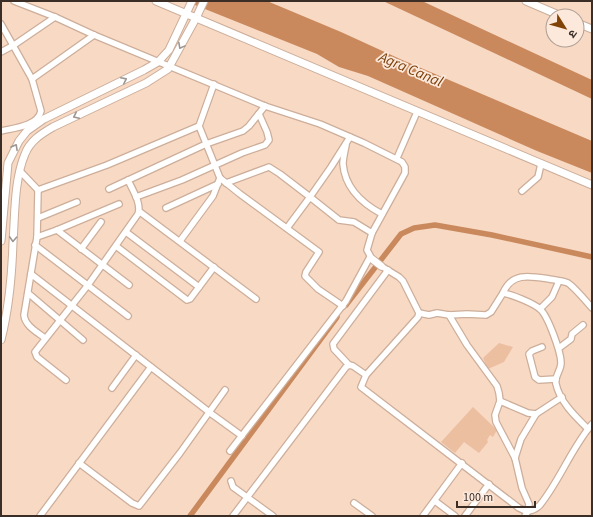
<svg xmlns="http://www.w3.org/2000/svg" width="593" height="517" font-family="'Source Sans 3','Noto Sans Devanagari',sans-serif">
<rect width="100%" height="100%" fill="#f8d9c4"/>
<g fill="#ecbfa1">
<polygon points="499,343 513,347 504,362 488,369 483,358"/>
<polygon points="473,407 497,430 493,437 490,435 487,440 488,442 479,453 464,442 455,453 441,442"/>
</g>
<g fill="#c9895d">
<polygon points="185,1 267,1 341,32 400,59 592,141 592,173 537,151 368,76 339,67 317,54"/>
<polygon points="383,1 422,1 592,80 592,99"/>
</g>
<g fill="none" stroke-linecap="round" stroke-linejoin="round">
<g stroke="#c9895d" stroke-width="5.5">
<polyline points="346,305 401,234 414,228 435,225 492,235 592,257"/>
<polyline points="190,516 337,317"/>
</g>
<g stroke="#ccae9a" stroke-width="8">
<g id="minor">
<polyline points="14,1 55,17 94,35 265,106 320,124 364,143 402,162 405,167 405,173 372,233 367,250 372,259"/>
<path d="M 1,24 L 32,79 L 41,111 C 38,126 14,128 1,131"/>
<polyline points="1,52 14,45 55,17"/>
<polyline points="32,79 94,35"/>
<polyline points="214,84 199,126 220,178 240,194 319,252 306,272 305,276 318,289 343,306"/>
<path d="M 346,145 C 345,151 343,158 343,164 C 345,188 363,204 382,214"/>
<polyline points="397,158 417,112"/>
<path d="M 20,171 L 38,190 L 37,237 L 24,315 C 25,326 37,332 45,338"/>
<polyline points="226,183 269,167 280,174 310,197 331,167 350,137"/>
<polyline points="109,189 206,144 243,131 249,126 265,106"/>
<polyline points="38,190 107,165 199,126"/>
<polyline points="522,191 538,177 541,164"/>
<polyline points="136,197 182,180 242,153 265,145 269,140 267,132 259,114"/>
<polyline points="166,208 218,184"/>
<polyline points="140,212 256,299"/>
<polyline points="38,218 77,202"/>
<polyline points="287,228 310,197 339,220 354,222 372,233"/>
<polyline points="57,230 129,285"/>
<polyline points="126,232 199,287"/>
<polyline points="37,237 57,230 119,204"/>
<polyline points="180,241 213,196 220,178"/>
<polyline points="35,245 128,316"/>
<polyline points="116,246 187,300 190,299 214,267"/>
<polyline points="81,249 101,222"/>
<path d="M 381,266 L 399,277 L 403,281 L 419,313 L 418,317 L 366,375 L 361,387 L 519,508 C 527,513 534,511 540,505 C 560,480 571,449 592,424"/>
<polyline points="31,274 213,415 242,436"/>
<polyline points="28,293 83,340"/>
<path d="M 503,293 C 512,272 530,276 549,279 C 555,280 563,281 568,283 C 575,288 586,301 592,308"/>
<polyline points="540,309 552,297 559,281"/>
<path d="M 419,313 L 429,315 L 437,313 L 449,315 L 467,314 L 486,315 L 491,312 L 503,293 C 513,295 533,303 540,309 C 548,316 561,352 561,363 C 561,371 554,376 556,384 C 560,402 575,416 588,429"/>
<polyline points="449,315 467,345 497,386 499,393 500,401 495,415 496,422 515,458 522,488 529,504 528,511 525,516"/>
<polyline points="542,347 532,351 529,354 535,377 539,380 556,379"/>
<polyline points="559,348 571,339 572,334 583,325"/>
<polyline points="349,365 334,349 333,344 388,270"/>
<path d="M 66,380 L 37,357 L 35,352 L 88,285 L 138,214 C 142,204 132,189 128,180"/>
<polyline points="112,388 136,355"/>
<polyline points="500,401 528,413 536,414 562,397"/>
<polyline points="230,451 346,301 370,257"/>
<polyline points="515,458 521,439 536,414"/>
<polyline points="79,463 132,503 139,506 180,453 225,390"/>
<polyline points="231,481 233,487 273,516"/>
<polyline points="435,501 455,516"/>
<polyline points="354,503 372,516"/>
<polyline points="40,516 151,367"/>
<polyline points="233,516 346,367 349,365 353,366 366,375"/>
<polyline points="423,516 462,463"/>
<polyline points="465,516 489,484"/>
</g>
</g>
<g stroke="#ccae9a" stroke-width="9">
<g id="tertiary">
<polyline points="156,1 592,185"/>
<polyline points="526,1 561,16"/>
<polyline points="577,23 592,29"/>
<polyline points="1,241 8,163 19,141 27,131 44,119 144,70 158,62 169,50 192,1"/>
<polyline points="372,259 381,266"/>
<path d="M 1,340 C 9,308 12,275 13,242 C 15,215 14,180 25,154 C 30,141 41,134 53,127 L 146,83 L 168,69 L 196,18 L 204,1"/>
</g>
</g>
<use href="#minor" stroke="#fff" stroke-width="5.5"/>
<use href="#tertiary" stroke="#fff" stroke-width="7"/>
</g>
<defs><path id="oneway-chevron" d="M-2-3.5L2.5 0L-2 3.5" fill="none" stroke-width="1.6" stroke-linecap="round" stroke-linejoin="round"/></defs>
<g stroke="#9c9692">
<use href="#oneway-chevron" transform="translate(181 46) rotate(118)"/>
<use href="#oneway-chevron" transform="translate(124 80) rotate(-26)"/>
<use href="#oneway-chevron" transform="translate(76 116) rotate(155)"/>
<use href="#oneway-chevron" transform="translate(15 147) rotate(-61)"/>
<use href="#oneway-chevron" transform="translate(13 239) rotate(93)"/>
</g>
<g text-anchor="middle" stroke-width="3.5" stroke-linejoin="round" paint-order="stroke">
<g font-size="15" font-style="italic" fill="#7a3e07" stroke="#fce9dc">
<text transform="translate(411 69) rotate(23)" y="5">Agra Canal</text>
</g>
</g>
<rect width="593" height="517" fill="none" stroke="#3a2e26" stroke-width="4"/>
<g transform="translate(565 28) rotate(127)"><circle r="19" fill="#fce9dc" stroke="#ae9e93"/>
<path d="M0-3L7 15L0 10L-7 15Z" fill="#814206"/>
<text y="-6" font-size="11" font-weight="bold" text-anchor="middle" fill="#3a2e26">उ</text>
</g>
<path d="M457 501v6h78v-6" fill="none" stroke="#3a2e26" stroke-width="2"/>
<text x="463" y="501" font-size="12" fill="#3a2e26" stroke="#fce9dc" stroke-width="3" paint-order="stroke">100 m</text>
</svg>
